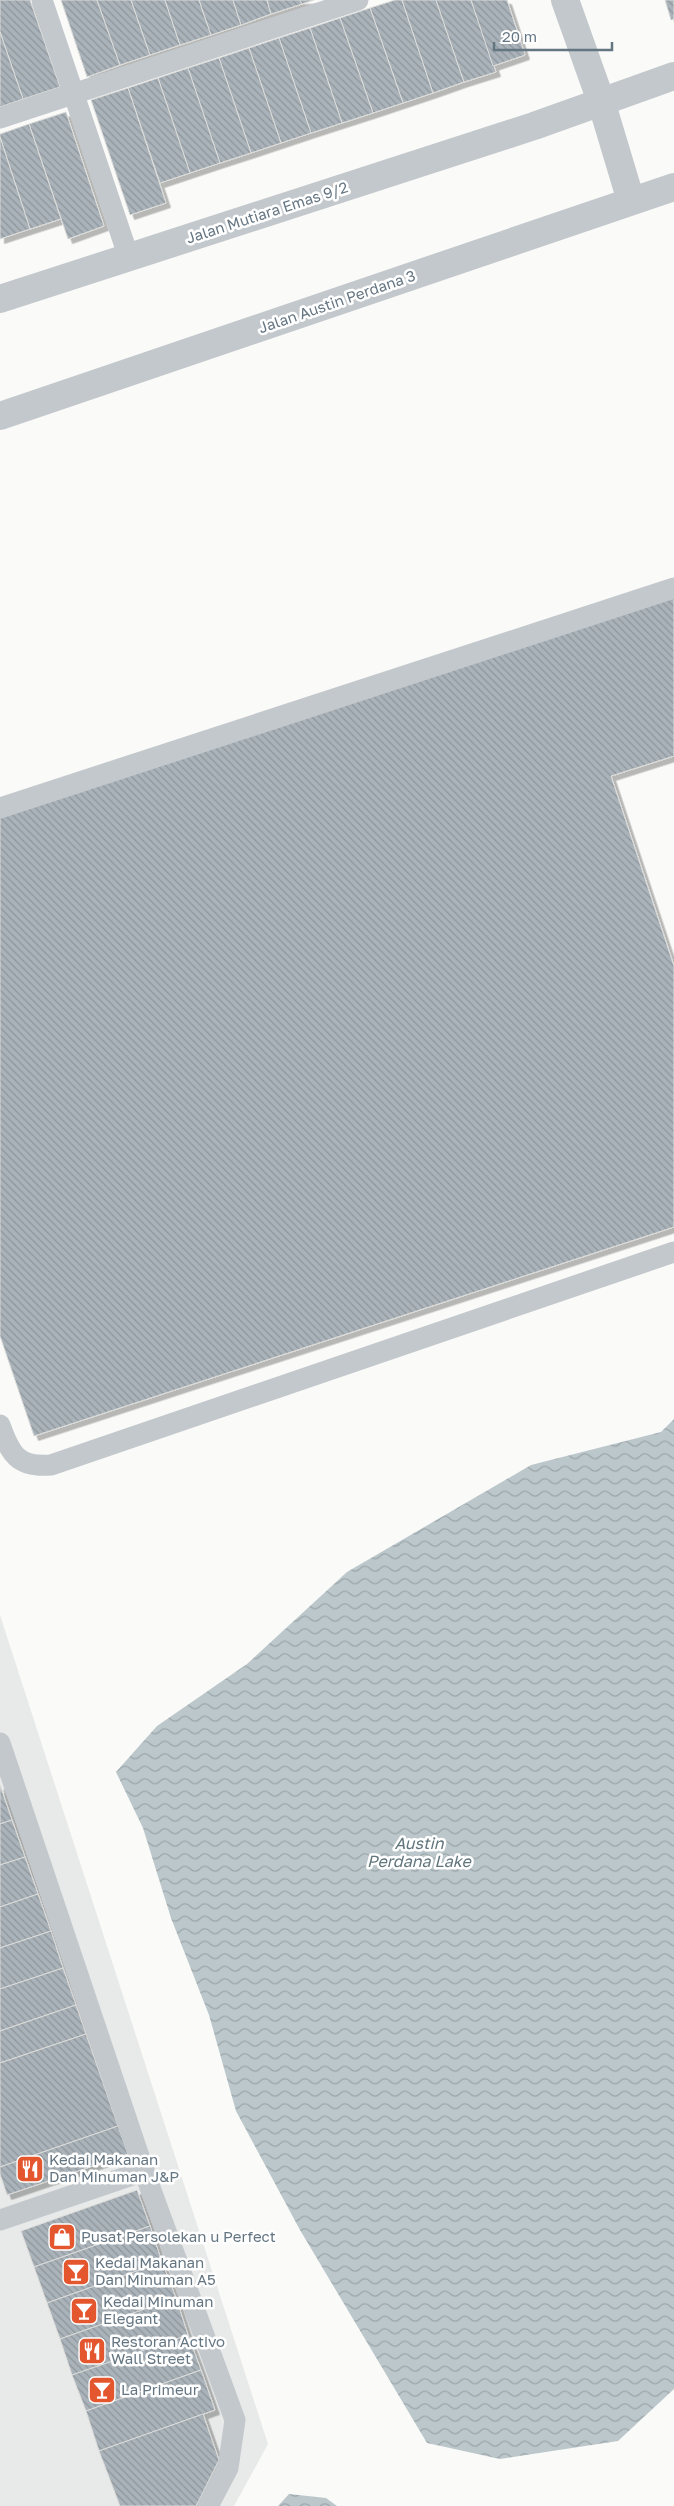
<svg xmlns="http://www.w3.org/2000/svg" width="674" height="2506" font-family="'Golos Text',sans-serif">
<defs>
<pattern id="water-waves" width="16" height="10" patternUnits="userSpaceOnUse" patternTransform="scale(1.25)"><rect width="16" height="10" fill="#bbc7cb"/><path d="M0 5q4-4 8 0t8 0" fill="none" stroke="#9ca6aa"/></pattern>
<pattern id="building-back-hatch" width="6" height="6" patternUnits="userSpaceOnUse" patternTransform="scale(1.25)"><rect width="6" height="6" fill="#aab3b9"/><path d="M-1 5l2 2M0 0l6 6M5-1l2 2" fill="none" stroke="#8e969c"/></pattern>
<filter id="shadow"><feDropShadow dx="4.5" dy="4.5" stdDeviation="0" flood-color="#0004"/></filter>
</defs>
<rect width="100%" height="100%" fill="#fafaf8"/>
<polygon fill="#e8e9e9" points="0,1615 268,2444 234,2506 0,2506"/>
<g fill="url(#water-waves)">
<polygon points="674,1419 674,2389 618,2441 500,2459 427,2443 300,2230 236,2111 209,2015 171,1918 143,1828 116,1772 157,1726 247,1664 347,1572 531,1465 661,1432"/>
<polygon points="289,2494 326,2498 337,2506 278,2506"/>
</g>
<g fill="url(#building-back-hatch)" stroke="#dcdcda" filter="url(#shadow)">
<polygon points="0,0 30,0 60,87 23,99 0,32"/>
<polygon points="61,0 97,0 120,65 87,77"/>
<polygon points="97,0 131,0 150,55 120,65"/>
<polygon points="131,0 165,0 180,45 150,55"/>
<polygon points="165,0 199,0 211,35 180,45"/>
<polygon points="199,0 233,0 241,25 211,35"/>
<polygon points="233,0 267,0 271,14 241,25"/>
<polygon points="267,0 300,0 302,4 271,14"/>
<polygon points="300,0 314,0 302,4"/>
<polygon points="395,0 402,0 433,93 403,103 370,8"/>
<polygon points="402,0 436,0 464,82 433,93"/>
<polygon points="436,0 471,0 496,72 464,82"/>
<polygon points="471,0 507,0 525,55 493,66"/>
<polygon points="665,0 674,0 674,19 671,20"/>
<polygon points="370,8 403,103 373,113 340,18"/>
<polygon points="340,18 373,113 342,123 310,28"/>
<polygon points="310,28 342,123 311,133 279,38"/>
<polygon points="0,32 23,99 0,107"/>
<polygon points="279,38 311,133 281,143 249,48"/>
<polygon points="249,48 281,143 251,153 219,58"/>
<polygon points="219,58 251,153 220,163 188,68"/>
<polygon points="188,68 220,163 190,173 158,78"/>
<polygon points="158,78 190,173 160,183 128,88"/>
<polygon points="128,88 166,203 130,215 91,100"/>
<polygon points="66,112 104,226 68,239 29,124"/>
<polygon points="29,124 61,219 30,229 0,137 0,134"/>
<polygon points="0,137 30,229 0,239"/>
<polygon points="674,583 674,756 611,776 674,966 674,1227 34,1436 0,1336 0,802"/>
<polygon points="0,1785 12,1820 0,1824"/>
<polygon points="12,1820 25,1857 0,1865 0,1824"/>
<polygon points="25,1857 38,1894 0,1907 0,1865"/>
<polygon points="38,1894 51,1931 0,1948 0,1907"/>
<polygon points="51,1931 63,1968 0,1989 0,1948"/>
<polygon points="63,1968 76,2005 0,2031 0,1989"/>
<polygon points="76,2005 86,2034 0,2063 0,2031"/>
<polygon points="86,2034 118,2126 0,2167 0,2063"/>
<polygon points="118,2126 128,2154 7,2195 0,2174 0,2167"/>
<polygon points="137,2190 150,2226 34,2267 21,2231"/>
<polygon points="150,2226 162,2262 47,2303 34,2267"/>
<polygon points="162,2262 176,2298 60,2339 47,2303"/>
<polygon points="176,2298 188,2335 72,2375 60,2339"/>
<polygon points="188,2335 201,2370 86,2411 72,2375"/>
<polygon points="201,2370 215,2410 99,2451 86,2411"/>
<polygon points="203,2414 219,2460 196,2506 120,2506 99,2451"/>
</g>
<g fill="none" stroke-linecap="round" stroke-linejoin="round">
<g stroke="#c3c8cc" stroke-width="21">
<polyline points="42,0 129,258"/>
<polyline points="0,118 358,0"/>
<polyline points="0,808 674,588"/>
<path d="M 0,1425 C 10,1453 17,1468 51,1465 L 674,1252"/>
<polyline points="0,1743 144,2171 235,2420 228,2468 208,2506"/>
<polyline points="0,2220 144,2171"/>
</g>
<g stroke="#c3c8cc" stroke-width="28">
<polyline points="565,0 601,101 631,201"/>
<polyline points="0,299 534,126 674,76"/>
</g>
<polyline stroke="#c3c8cc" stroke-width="28" points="0,416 674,187"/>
</g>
<defs>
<g id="restaurant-square" transform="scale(1.4375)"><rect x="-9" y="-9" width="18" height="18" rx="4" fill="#e4572e" stroke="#fff"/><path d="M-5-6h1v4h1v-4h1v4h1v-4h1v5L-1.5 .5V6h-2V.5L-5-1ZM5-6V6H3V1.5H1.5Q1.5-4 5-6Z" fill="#fff"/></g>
<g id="shop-square" transform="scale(1.4375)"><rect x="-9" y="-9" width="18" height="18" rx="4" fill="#e4572e" stroke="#fff"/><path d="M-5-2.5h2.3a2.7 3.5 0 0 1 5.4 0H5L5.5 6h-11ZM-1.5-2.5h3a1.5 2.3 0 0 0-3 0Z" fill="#fff"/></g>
<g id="bar-square" transform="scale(1.4375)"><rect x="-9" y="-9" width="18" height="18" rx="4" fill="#e4572e" stroke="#fff"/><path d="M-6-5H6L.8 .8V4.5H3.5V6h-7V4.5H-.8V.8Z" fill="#fff"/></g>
</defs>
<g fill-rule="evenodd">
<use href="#restaurant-square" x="30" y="2169"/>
<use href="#shop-square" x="62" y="2237"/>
<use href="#bar-square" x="76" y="2272"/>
<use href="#bar-square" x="84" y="2311"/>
<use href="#restaurant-square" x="92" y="2351"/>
<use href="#bar-square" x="102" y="2390"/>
</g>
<g text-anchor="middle" stroke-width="5" stroke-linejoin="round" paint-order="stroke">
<g font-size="15" fill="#657683" stroke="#fff">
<text transform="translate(267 213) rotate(-18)" y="5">Jalan Mutiara Emas 9/2</text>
<text transform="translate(337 302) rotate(-19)" y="5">Jalan Austin Perdana 3</text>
</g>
<g font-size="15" fill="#657683" stroke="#fff" text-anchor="start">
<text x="49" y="2165">Kedai Makanan<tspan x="49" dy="17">Dan Minuman J&amp;P</tspan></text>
<text x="81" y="2242">Pusat Persolekan u Perfect</text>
<text x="95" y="2268">Kedai Makanan<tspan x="95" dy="17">Dan Minuman A5</tspan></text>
<text x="103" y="2307">Kedai Minuman<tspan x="103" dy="17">Elegant</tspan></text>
<text x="111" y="2347">Restoran Activo<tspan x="111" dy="17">Wall Street</tspan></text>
<text x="121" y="2395">La Primeur</text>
</g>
<g font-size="16" font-style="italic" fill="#60757c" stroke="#fff">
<text x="419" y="1849">Austin<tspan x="419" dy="18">Perdana Lake</tspan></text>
</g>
</g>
<path d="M494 42v8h118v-8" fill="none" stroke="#657683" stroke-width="2.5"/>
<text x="502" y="42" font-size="15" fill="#657683" stroke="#ffffff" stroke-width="4" paint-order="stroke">20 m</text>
</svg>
